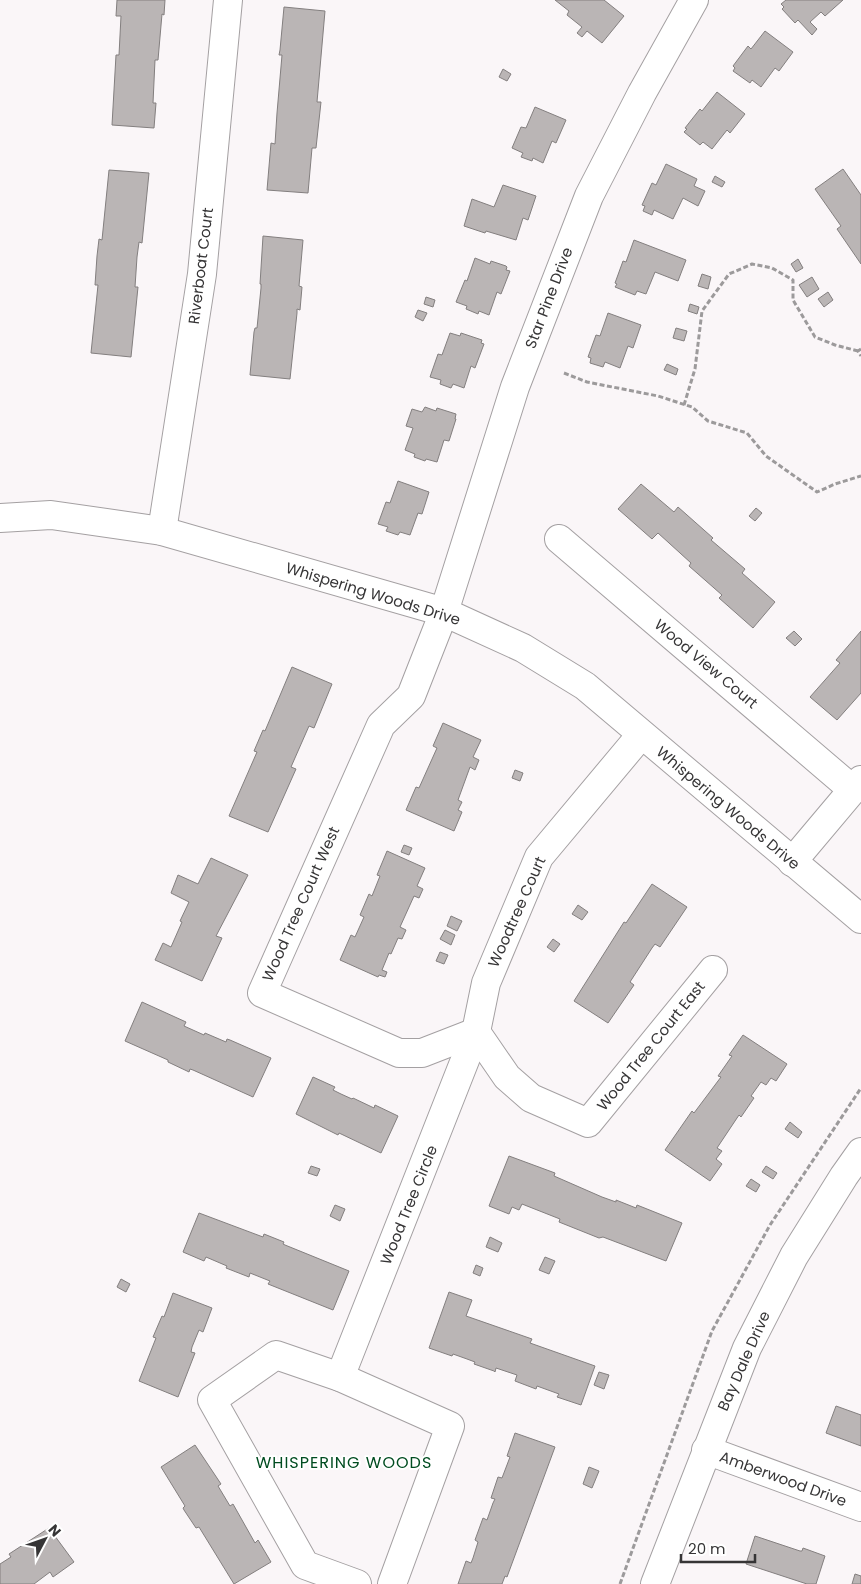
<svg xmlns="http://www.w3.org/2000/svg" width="861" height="1584" font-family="Poppins,sans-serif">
<rect width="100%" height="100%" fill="#faf6f8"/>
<g fill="#bab5b5" stroke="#837f7f">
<polygon points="117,0 165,0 164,15 162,14 158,60 155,60 153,103 156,103 154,128 112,125 116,55 119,55 121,16 116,16"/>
<polygon points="555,0 604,0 624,16 602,43 587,31 582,37 577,33 582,27 567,15 569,11"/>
<polygon points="786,0 843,0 825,16 821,12 810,22 817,29 812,35 798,20 795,23 782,9 784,7 781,4"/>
<polygon points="284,7 325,11 317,102 321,102 316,148 312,148 308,193 267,190 271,143 275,144 277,113 282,55 279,55 280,50"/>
<polygon points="765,31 793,52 779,71 775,68 761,87 752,80 750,83 733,71 735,68 733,66 748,46 751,49"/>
<polygon points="503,69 511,74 507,81 499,77"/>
<polygon points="717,92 745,114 730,133 727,130 712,149 703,142 700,145 684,132 687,129 685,128 700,109 702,111"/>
<polygon points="535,107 566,120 556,143 552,141 543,163 533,158 532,161 521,157 523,153 512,148 521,127 526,128"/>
<polygon points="666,164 697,179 694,186 705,191 698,206 683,198 673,219 654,210 652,215 643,211 645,206 642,205 652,183 656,185"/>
<polygon points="843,169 861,195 861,264 837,229 841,226 815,189"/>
<polygon points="109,170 149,173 142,243 139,242 137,257 135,287 138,287 131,357 91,353 98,285 95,285 97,256 99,239 102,240"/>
<polygon points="715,176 725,182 722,187 712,182"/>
<polygon points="503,185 536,196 528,220 523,218 516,240 486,231 485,233 464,226 472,199 494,207"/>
<polygon points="263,236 303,240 299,286 302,287 300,310 297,309 297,313 290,379 250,375 254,332 255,328 257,328 261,288 261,284 260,284"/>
<polygon points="634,240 686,260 678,281 655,272 646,294 637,291 635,295 615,287 617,284 615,283 623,261 626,262"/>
<polygon points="475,258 490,264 491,261 506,266 507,267 506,270 510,271 501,294 497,292 489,315 479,311 478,314 466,309 467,306 456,302 465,280 467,281"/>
<polygon points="798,259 803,268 796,272 791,264"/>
<polygon points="702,274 711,277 708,289 698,286"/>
<polygon points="812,277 819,289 807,297 799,285"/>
<polygon points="828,292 833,300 824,307 818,299"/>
<polygon points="426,297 435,300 433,307 424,304"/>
<polygon points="690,304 699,307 697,314 688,311"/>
<polygon points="418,310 427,313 423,321 415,317"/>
<polygon points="608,313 641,325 633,348 628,346 620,368 605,362 603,367 590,363 591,358 588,357 596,335 600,336"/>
<polygon points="676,328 687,331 684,341 673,338"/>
<polygon points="450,333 460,336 461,333 482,340 481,343 484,344 475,368 471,366 464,388 453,384 451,388 440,384 441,380 430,377 438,354 442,355"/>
<polygon points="667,364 678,369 676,375 664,370"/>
<polygon points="425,407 436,411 437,408 456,414 455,419 456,419 449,441 444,440 437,462 426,459 425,461 414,457 415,454 405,450 413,428 406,426 412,409 422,412"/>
<polygon points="398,481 429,492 422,514 418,513 410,535 400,532 398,535 386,531 388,527 378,524 386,502 390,503"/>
<polygon points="641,484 674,512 678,507 713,538 711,540 745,569 742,573 775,602 753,628 719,598 722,595 689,566 691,563 658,533 652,539 618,509"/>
<polygon points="756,508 762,513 755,521 749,516"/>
<polygon points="794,631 802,639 795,646 786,638"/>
<polygon points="861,631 861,693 837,720 810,697 840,663 836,660"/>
<polygon points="292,667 332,684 314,728 309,726 291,767 296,769 268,832 229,816 257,752 254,751 263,730 265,731"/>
<polygon points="443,723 481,740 473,757 479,760 475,770 470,767 458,800 462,802 458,810 462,812 454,831 406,810 416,787 419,788 437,748 433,746"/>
<polygon points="515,770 523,773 520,781 512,778"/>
<polygon points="404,845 412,848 409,855 401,852"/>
<polygon points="387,851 425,868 417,886 423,889 419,898 414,896 400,927 406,930 402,939 398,938 391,954 389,953 382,970 387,972 385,977 379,975 378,977 340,960 351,935 355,937 364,917 360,915 369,894 372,896 380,876 377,875"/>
<polygon points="211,858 248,875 216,936 222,938 202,981 155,960 163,943 171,947 182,922 180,921 189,902 171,893 178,875 198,884"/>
<polygon points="652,884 687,907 660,947 655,944 652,948 630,982 634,985 608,1023 574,1001 624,922 626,923"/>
<polygon points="578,905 588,912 582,920 572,914"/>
<polygon points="451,916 462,921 457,931 447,926"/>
<polygon points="445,930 455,935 451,945 440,939"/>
<polygon points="553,939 560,944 554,952 547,947"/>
<polygon points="440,952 448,955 444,964 436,961"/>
<polygon points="142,1002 186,1022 184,1026 204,1035 205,1033 226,1042 227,1039 230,1040 271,1058 253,1097 193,1070 190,1069 189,1072 187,1071 168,1062 168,1060 125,1041"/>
<polygon points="743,1035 787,1064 776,1081 771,1078 766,1085 761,1082 751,1096 754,1098 741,1117 739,1115 717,1148 722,1151 716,1159 722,1164 710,1181 665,1150 692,1111 694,1113 721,1077 718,1076 732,1056 729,1055"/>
<polygon points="313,1077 335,1087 333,1090 341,1094 352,1099 353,1098 374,1108 375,1105 398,1116 381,1153 339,1133 338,1135 296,1114"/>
<polygon points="790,1122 802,1132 798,1138 785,1129"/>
<polygon points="509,1156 555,1173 554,1176 602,1197 616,1202 616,1200 636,1208 637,1205 682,1223 666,1261 603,1237 599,1238 559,1222 560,1219 522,1204 519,1210 512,1207 509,1214 489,1206"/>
<polygon points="311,1166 320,1169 317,1176 308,1173"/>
<polygon points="766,1166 777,1173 773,1179 762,1172"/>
<polygon points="751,1179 760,1185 756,1192 746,1186"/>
<polygon points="335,1205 345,1209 340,1221 330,1216"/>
<polygon points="199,1213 263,1237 264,1234 284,1242 283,1244 285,1245 349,1271 333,1310 268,1284 270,1281 250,1273 249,1277 226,1268 227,1266 206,1257 204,1261 183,1252"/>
<polygon points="490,1237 502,1243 498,1252 486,1247"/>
<polygon points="545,1257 555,1261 549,1274 539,1270"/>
<polygon points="476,1265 483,1268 480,1276 473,1273"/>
<polygon points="121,1279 130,1284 126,1292 117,1287"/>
<polygon points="449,1292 472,1300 466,1316 532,1339 530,1343 595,1366 581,1405 557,1397 559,1394 537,1386 536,1389 515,1381 517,1375 496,1368 495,1372 494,1371 474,1364 475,1362 467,1359 453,1354 452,1356 429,1348"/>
<polygon points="173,1293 212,1308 203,1332 199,1330 192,1347 191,1352 195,1353 178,1397 139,1381 156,1338 153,1337 162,1316 164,1317"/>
<polygon points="599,1372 609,1375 604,1389 594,1385"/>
<polygon points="836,1406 861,1415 861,1446 826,1433"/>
<polygon points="515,1433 555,1447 507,1577 505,1576 502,1584 458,1584 466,1561 471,1563 473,1558 478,1542 475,1540 483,1518 487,1520 493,1503 495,1499 491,1498 498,1477 502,1478 510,1457 507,1456"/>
<polygon points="195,1445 221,1484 218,1486 230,1506 233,1504 255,1543 258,1540 271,1562 234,1584 199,1527 196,1528 184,1510 183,1508 185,1506 161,1467"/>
<polygon points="589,1467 599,1471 592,1488 583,1484"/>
<polygon points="49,1528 74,1562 53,1577 50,1572 34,1584 0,1584 0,1564 11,1557 9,1554"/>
<polygon points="755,1536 800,1551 802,1551 803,1548 825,1556 816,1584 807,1584 746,1564"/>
<polygon points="855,1574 861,1576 861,1584 852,1584"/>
</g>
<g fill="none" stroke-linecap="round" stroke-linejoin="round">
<g stroke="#a4a0a2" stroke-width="30">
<g id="minor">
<polyline points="0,518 51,515 162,531 444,612 523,648 585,686 861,919"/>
<polyline points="162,531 202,274 228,0"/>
<polyline points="559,539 852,789"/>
<polyline points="792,862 861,780"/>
<polyline points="476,1032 422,1053 399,1053 262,993 381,725 411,696 444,612 515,387 589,196 642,93 694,0"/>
<polyline points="476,1032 507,1077 531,1098 588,1123 713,970"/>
<polyline points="340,1377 476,1032 486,983 539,857 641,735"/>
<polyline points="706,1450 861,1507"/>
<polyline points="357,1584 305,1565 212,1400 276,1355 340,1377 450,1426 392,1584"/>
<polyline points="655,1584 747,1348 794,1256 844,1176 861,1152"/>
</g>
</g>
<g stroke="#9c9a9b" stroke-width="3" stroke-dasharray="5 2.5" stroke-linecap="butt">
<polyline points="861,349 858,351 861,356"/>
<polyline points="564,373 587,382 658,396 692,407 708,421 747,433 766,456 817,492 835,484 861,476"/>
<polyline points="684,405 695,369 702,311 729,274 752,264 772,268 793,280 793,300 815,337 835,345 858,351"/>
<polyline points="620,1584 712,1331 770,1225 861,1088"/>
</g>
<use href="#minor" stroke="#fff" stroke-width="28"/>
</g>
<g text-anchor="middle" stroke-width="4" stroke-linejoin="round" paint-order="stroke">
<g font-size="15" fill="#363536" stroke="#fff">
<text transform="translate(201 266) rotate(-83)" y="5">Riverboat Court</text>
<text transform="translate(549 298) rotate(-69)" y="5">Star Pine Drive</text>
<text transform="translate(373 594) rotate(17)" y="5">Whispering Woods Drive</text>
<text transform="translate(706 664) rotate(40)" y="5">Wood View Court</text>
<text transform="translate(728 808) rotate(40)" y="5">Whispering Woods Drive</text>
<text transform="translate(301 904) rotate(-66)" y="5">Wood Tree Court West</text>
<text transform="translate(517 912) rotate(-66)" y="5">Woodtree Court</text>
<text transform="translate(651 1046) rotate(-51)" y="5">Wood Tree Court East</text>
<text transform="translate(409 1205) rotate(-68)" y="5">Wood Tree Circle</text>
<text transform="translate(744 1361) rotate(-66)" y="5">Bay Dale Drive</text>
<text transform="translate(783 1479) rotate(20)" y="5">Amberwood Drive</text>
</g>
<g font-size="16" letter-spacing="1" fill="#004c20" stroke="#fff">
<text x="344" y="1468">WHISPERING WOODS</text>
</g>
</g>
<g transform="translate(45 1539) rotate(49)" stroke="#ffffff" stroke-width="4" paint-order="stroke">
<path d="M0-4L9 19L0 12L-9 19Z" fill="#363536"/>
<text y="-8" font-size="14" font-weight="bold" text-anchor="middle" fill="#363536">N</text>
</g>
<path d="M681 1554v8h74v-8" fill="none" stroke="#363536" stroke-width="2.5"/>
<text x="688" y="1554" font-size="15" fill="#363536" stroke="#ffffff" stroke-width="4" paint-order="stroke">20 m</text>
</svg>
